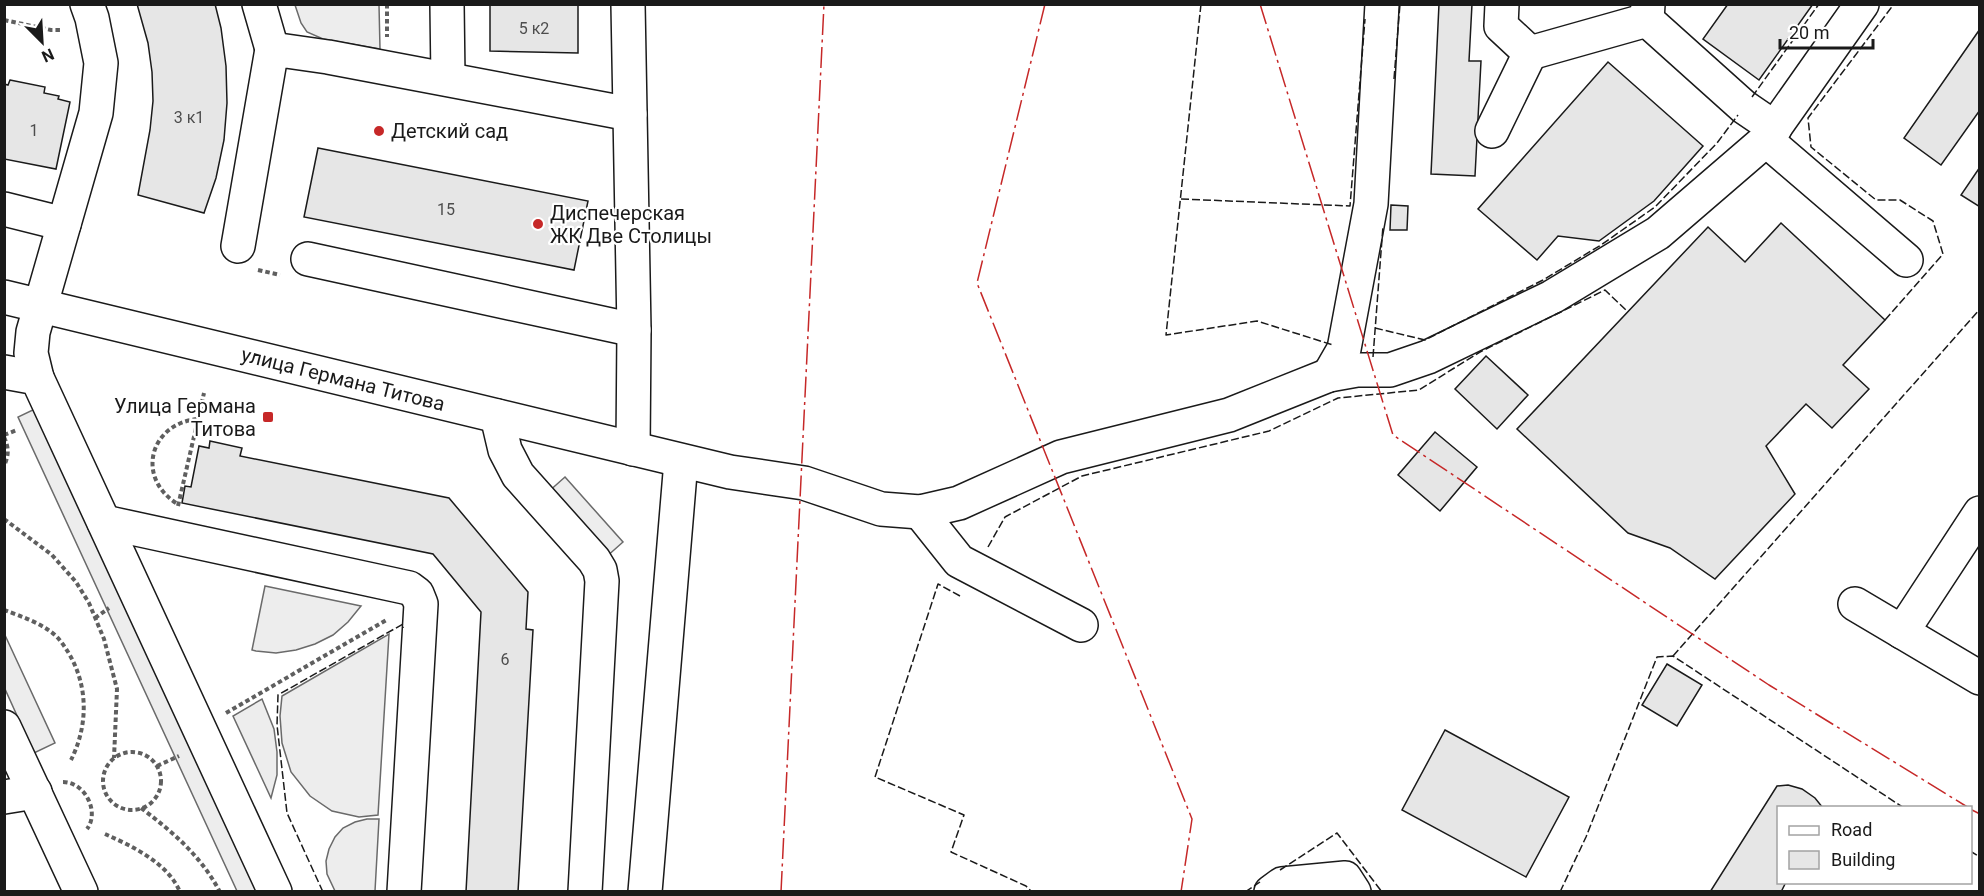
<svg xmlns="http://www.w3.org/2000/svg" width="1984" height="896" font-family="Roboto,sans-serif">
<rect width="100%" height="100%" fill="#fff"/>
<g fill="#ededed" stroke="#6a6a6a" stroke-width="1.5">
<polygon points="295,5 379,5 380,49 323,39 307,32 301,23"/>
<polygon points="39,407 264,891 237,891 18,417"/>
<polygon points="565,477 623,542 605,558 547,493"/>
<polygon points="265,586 361,606 348,622 333,635 315,644 296,650 276,653 256,651 252,650"/>
<polygon points="4,633 55,743 34,753 5,689"/>
<polygon points="389,634 378,815 359,817 332,811 310,796 291,772 282,743 280,716 282,696"/>
<polygon points="262,699 274,729 277,752 277,775 271,798 233,716"/>
<polygon points="367,819 379,819 375,891 335,891 327,874 326,861 329,849 335,837 343,828 355,822"/>
</g>
<g fill="#e6e6e6" stroke="#1a1a1a" stroke-width="1.5">
<polygon points="137,4 215,4 221,28 226,66 227,103 224,140 216,178 204,213 138,195 150,130 153,101 152,72 148,43"/>
<polygon points="490,4 578,4 578,53 490,51"/>
<polygon points="1439,4 1472,4 1469,61 1481,61 1475,176 1431,174"/>
<polygon points="1728,4 1813,4 1759,80 1703,39"/>
<polygon points="1980,29 1980,110 1941,165 1904,138"/>
<polygon points="1608,62 1703,146 1654,201 1599,241 1558,236 1537,260 1478,209"/>
<polygon points="10,80 45,87 44,93 59,96 58,99 70,102 56,169 4,159 4,84 8,85"/>
<polygon points="318,148 588,201 574,270 304,217"/>
<polygon points="1980,167 1980,207 1961,195"/>
<polygon points="1391,205 1408,206 1407,230 1390,230"/>
<polygon points="1781,223 1885,320 1843,365 1869,389 1832,428 1806,404 1766,446 1795,494 1715,579 1670,548 1628,533 1517,429 1708,227 1745,262"/>
<polygon points="1486,356 1528,395 1497,429 1455,389"/>
<polygon points="1435,432 1477,467 1440,511 1398,475"/>
<polygon points="210,441 242,448 240,456 449,498 528,592 526,629 533,630 518,892 466,892 481,612 433,554 182,503 185,486 191,487 199,446 209,448"/>
<polygon points="1667,664 1702,685 1677,726 1642,705"/>
<polygon points="1445,730 1569,797 1526,877 1402,810"/>
<polygon points="1788,785 1802,789 1815,798 1823,808 1778,808 1778,882 1786,882 1781,892 1710,892 1777,786"/>
</g>
<g fill="none" stroke-linecap="round" stroke-linejoin="round">
<g stroke="#1a1a1a" stroke-width="36">
<g id="minor">
<polyline points="259,4 272,49"/>
<polyline points="447,4 448,79"/>
<polyline points="628,4 634,330 633,449"/>
<polyline points="1648,4 1647,20 1744,107 1775,128"/>
<polyline points="1530,53 1647,20"/>
<polyline points="1492,131 1530,53 1501,26 1502,4"/>
<polyline points="1766,140 1906,260"/>
<polyline points="4,209 64,224"/>
<polyline points="238,246 272,49 328,57 630,114"/>
<polyline points="308,259 634,330"/>
<polyline points="4,297 730,472 804,483 881,509 920,512 959,503 1061,457 1229,415 1329,375 1357,370 1390,370 1428,357 1552,297 1658,233 1766,140 1862,4"/>
<polyline points="4,372 37,378 275,892"/>
<polyline points="1329,375 1344,349 1371,204 1382,4"/>
<polyline points="37,378 31,353 33,332 96,113 101,63 92,18 87,4"/>
<polyline points="497,416 505,450 518,475 594,560 600,570 602,581 585,892"/>
<polyline points="920,512 959,561 1081,625"/>
<polyline points="104,522 409,588 417,594 421,604 404,892"/>
<polyline points="1855,604 1980,678"/>
<polyline points="1902,632 1980,513"/>
<polyline points="4,727 81,892"/>
<polyline points="4,797 35,792"/>
<polyline points="645,892 681,461"/>
<polyline points="1271,892 1282,884 1345,878 1354,892"/>
</g>
</g>
<g stroke="#5f5f5f" stroke-width="4" stroke-dasharray="4.5 3" stroke-linecap="butt">
<polyline points="387,4 387,37"/>
<polyline points="4,20 51,30 61,30"/>
<polyline points="258,270 280,275"/>
<polyline points="4,435 17,430"/>
<path d="M 4,437 C 9,448 9,455 4,466"/>
<path d="M 176,503 C 135,476 151,423 198,419"/>
<polyline points="178,506 204,393"/>
<polyline points="4,519 52,555 76,582 89,603 104,639 117,689 114,758"/>
<path d="M 4,610 C 21,616 46,625 58,638 C 88,674 91,720 71,760"/>
<polyline points="95,618 109,608"/>
<polyline points="226,713 388,619"/>
<circle cx="132" cy="781" r="29"/>
<polyline points="157,766 179,756"/>
<path d="M 63,782 C 85,782 100,812 87,829"/>
<path d="M 141,808 C 173,832 201,856 220,892"/>
<path d="M 105,834 C 132,846 168,863 180,892"/>
</g>
<use href="#minor" stroke="#fff" stroke-width="33"/>
<g stroke="#1a1a1a" stroke-width="1.5" stroke-dasharray="8 3" stroke-linecap="butt">
<polyline points="1201,4 1166,335 1257,321 1333,345"/>
<polyline points="1394,79 1400,4"/>
<polyline points="1752,97 1819,4"/>
<polyline points="1181,199 1350,206 1365,19"/>
<polyline points="1885,320 1943,254 1933,221 1900,200 1876,200 1811,147 1808,118 1894,4"/>
<polyline points="1375,328 1425,340 1543,280 1601,245 1655,207 1717,143 1738,115"/>
<polyline points="1373,357 1383,226"/>
<polyline points="988,547 1005,517 1082,476 1269,431 1338,398 1419,390 1480,352 1605,290 1628,312"/>
<polyline points="960,596 938,584 875,777 964,815 951,852 1026,886 1032,892"/>
<polyline points="1673,656 1980,309"/>
<polyline points="1970,851 1980,857"/>
<polyline points="1280,870 1337,833 1382,892"/>
<polyline points="323,892 287,813 277,725 278,695 403,624 403,628"/>
<polyline points="1245,892 1260,882"/>
<polyline points="1560,892 1586,837 1657,657 1673,656 1904,808"/>
</g>
<g stroke="#c62828" stroke-width="1.5" stroke-dasharray="21 4.5 3 4.5" stroke-linecap="butt">
<polyline points="1045,4 977,283 1192,819 1181,892"/>
<polyline points="1260,4 1393,435 1769,685 1969,808"/>
<polyline points="1970,809 1980,814"/>
<polyline points="781,892 824,4"/>
</g>
</g>
<g fill="#c62828" stroke="#fff" stroke-width="2">
<circle cx="379" cy="131" r="6"/>
<circle cx="538" cy="224" r="6"/>
<rect x="262" y="411" width="12" height="12" rx="3"/>
</g>
<g text-anchor="middle" stroke-width="4.5" stroke-linejoin="round" paint-order="stroke">
<g font-size="16" fill="#4d4d4d">
<text x="534" y="34">5 к2</text>
<text x="189" y="123">3 к1</text>
<text x="34" y="136">1</text>
<text x="446" y="215">15</text>
<text x="505" y="665">6</text>
</g>
<g font-size="20" fill="#1a1a1a" stroke="#fff" text-anchor="start">
<text x="391" y="138">Детский сад</text>
<text x="550" y="220">Диспечерская<tspan x="550" dy="23">ЖК Две Столицы</tspan></text>
<text x="256" y="413" text-anchor="end">Улица Германа<tspan x="256" dy="23">Титова</tspan></text>
</g>
<g font-size="20" fill="#1a1a1a" stroke="#fff">
<text transform="translate(343 379) rotate(14)" y="7">улица Германа Титова</text>
</g>
</g>
<rect width="1984" height="896" fill="none" stroke="#1a1a1a" stroke-width="12"/>
<rect x="1777" y="806" width="195" height="78" fill="#ffffff" stroke="#a3a3a3" stroke-width="1.5"/>
<rect x="1789" y="826" width="30" height="9" fill="#ffffff" stroke="#a3a3a3" stroke-width="1.5"/>
<text x="1831" y="836" font-size="18" fill="#1a1a1a">Road</text>
<rect x="1789" y="851" width="30" height="18" fill="#e6e6e6" stroke="#a3a3a3" stroke-width="1.5"/>
<text x="1831" y="866" font-size="18" fill="#1a1a1a">Building</text>
<g transform="translate(42 42) rotate(156)" stroke="#ffffff" stroke-width="4.5" paint-order="stroke">
<path d="M0-4.5L10 22L0 15L-10 22Z" fill="#1a1a1a"/>
<text y="-9" font-size="16" font-weight="bold" text-anchor="middle" fill="#1a1a1a">N</text>
</g>
<path d="M1780 39v9h93v-9" fill="none" stroke="#1a1a1a" stroke-width="3"/>
<text x="1789" y="39" font-size="18" fill="#1a1a1a" stroke="#ffffff" stroke-width="4.5" paint-order="stroke">20 m</text>
</svg>
